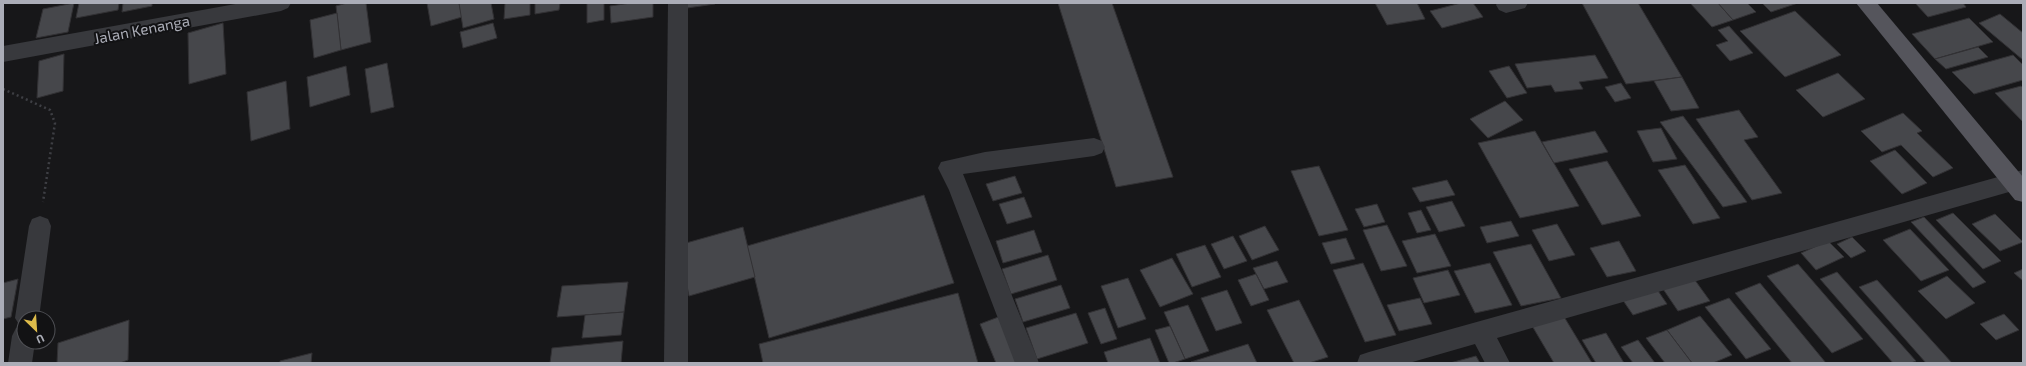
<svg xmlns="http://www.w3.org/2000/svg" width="2026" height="366" font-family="'Exo 2',sans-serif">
<rect width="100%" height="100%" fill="#171719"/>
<g fill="#46474b" stroke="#323134">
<polygon points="74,3 68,32 36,38 43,9"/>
<polygon points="79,3 119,3 118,10 76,18"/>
<polygon points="123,3 152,3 152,6 122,12"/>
<polygon points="347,3 366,3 371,42 341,50 336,6"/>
<polygon points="427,3 459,3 462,17 431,26"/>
<polygon points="459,3 491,3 494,19 463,28"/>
<polygon points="505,3 530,3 530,15 504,19"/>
<polygon points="535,3 560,3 559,10 535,14"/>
<polygon points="587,3 604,3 604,20 587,23"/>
<polygon points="631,3 653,3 653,17 611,23 610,6"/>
<polygon points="687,3 715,3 715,4 687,8"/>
<polygon points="1058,3 1112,3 1173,177 1116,187"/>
<polygon points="1375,3 1417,3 1425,19 1387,25"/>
<polygon points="1461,3 1473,3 1483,17 1442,28 1430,11"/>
<polygon points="1582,3 1638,3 1682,77 1626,84"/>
<polygon points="1690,3 1718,3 1733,20 1712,27"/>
<polygon points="1718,3 1747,3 1756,12 1733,20"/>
<polygon points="1762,3 1798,3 1771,12"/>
<polygon points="1915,3 1963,3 1966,7 1928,17"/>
<polygon points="1795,11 1841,55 1785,77 1740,31"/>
<polygon points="337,13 341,50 314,58 310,20"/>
<polygon points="2000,14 2023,33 2023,60 1979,23"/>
<polygon points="1969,18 1993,42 1935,59 1912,34"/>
<polygon points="223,23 226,74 189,84 188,33"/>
<polygon points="493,23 497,38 463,48 460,32"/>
<polygon points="1729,26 1753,53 1730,61 1716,45 1728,41 1718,30"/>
<polygon points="1978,47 1988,57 1946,69 1935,59"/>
<polygon points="64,54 63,91 37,98 39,61"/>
<polygon points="1595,55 1608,78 1579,82 1583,89 1555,92 1551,85 1527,88 1515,64"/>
<polygon points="2013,55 2023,65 2023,80 1974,94 1952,72"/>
<polygon points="387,63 394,107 371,113 365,69"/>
<polygon points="346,66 350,95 310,107 307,77"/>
<polygon points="1509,66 1527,93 1507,98 1489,71"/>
<polygon points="1838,73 1865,99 1823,117 1796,90"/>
<polygon points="1682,77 1699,108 1671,111 1654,81"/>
<polygon points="286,81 290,129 251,141 247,92"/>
<polygon points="1621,83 1631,98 1615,102 1605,87"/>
<polygon points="2021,86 2023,88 2023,122 1995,93"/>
<polygon points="1505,101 1523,120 1488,138 1470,119"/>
<polygon points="1739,110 1758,137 1744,140 1782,193 1752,200 1696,119"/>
<polygon points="1903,113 1922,131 1917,133 1953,168 1933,177 1901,145 1882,152 1861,131"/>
<polygon points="1683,116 1747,202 1723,207 1660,122"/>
<polygon points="1661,128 1677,159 1653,162 1637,131"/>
<polygon points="1535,131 1579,206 1520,218 1478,143"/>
<polygon points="1595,131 1608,152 1554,163 1542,142"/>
<polygon points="1895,150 1927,183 1902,194 1870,161"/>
<polygon points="1607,161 1641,216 1602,225 1569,169"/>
<polygon points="1685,165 1720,218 1693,224 1658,170"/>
<polygon points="1319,166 1348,230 1319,236 1291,171"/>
<polygon points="1015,176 1022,193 993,201 986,184"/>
<polygon points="1447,180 1455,195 1420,202 1412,188"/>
<polygon points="924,195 954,283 769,338 747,246"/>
<polygon points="1024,197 1032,217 1007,224 999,204"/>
<polygon points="1452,201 1465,226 1439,232 1426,207"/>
<polygon points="1377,204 1385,222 1364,227 1355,209"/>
<polygon points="1421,210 1431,230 1417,233 1408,213"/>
<polygon points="1953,213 2001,261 1983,269 1936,220"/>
<polygon points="1995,214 2023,242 2000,251 1972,224"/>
<polygon points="1924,217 1986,282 1973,288 1911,222"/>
<polygon points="1511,221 1519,236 1487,243 1480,227"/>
<polygon points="1557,224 1575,255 1549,261 1532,230"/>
<polygon points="1387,225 1407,266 1381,271 1363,230"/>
<polygon points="1265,226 1279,250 1252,260 1239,236"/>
<polygon points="743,227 755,277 689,296 679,245"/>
<polygon points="1910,229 1949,270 1921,281 1883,240"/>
<polygon points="1034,230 1042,252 1003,263 996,241"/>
<polygon points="1435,234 1451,266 1417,273 1402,241"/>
<polygon points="1233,236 1247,261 1224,269 1211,244"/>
<polygon points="1852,237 1866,251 1851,258 1837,244"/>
<polygon points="1346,238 1355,259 1331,264 1322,243"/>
<polygon points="1619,241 1636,271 1607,277 1590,248"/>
<polygon points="1828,241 1844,257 1816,270 1801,253"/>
<polygon points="1531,244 1561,298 1521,306 1493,252"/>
<polygon points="1205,245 1221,277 1192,287 1176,254"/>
<polygon points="1048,255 1057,280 1011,294 1002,269"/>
<polygon points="1172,258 1193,294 1160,307 1140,270"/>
<polygon points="1277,261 1288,282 1264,289 1253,268"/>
<polygon points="1363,263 1396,335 1365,342 1333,270"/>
<polygon points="1490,263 1512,305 1475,313 1454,271"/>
<polygon points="1798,264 1863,339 1832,353 1767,276"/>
<polygon points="2023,269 2023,281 2014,273"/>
<polygon points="1448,270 1460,295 1424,303 1413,278"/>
<polygon points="1837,272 1916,361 1911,363 1893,363 1820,279"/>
<polygon points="1256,274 1269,300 1251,306 1238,280"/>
<polygon points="1692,276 1710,301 1678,311 1661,286"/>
<polygon points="1947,276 1975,303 1946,319 1918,291"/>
<polygon points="1128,278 1146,319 1118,328 1101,286"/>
<polygon points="18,279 11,317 3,319 3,283"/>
<polygon points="1877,280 1952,363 1926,363 1859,287"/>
<polygon points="628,282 624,312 557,317 562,286"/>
<polygon points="1760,283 1826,363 1792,363 1735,293"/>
<polygon points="1061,285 1070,308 1023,322 1015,299"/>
<polygon points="1654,285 1667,304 1633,315 1620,296"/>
<polygon points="1227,290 1242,323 1216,331 1201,298"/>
<polygon points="958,293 978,363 763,363 759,344"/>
<polygon points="1420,298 1432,324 1399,331 1387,305"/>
<polygon points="1729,298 1771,349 1746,359 1705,307"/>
<polygon points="1299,300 1328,357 1309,363 1294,363 1267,310"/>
<polygon points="1188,305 1209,351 1185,359 1164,312"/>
<polygon points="1105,308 1117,339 1101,344 1088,313"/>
<polygon points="624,312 621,335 582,338 585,315"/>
<polygon points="1076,313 1088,343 1037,359 1026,328"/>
<polygon points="2004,314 2019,330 1996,340 1980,324"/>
<polygon points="1563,315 1592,363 1554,363 1531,324"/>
<polygon points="1001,316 1021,363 996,363 980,324"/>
<polygon points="1700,316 1732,355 1713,363 1692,363 1667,330"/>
<polygon points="129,320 128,360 120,363 57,363 58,343"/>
<polygon points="1170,326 1185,359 1173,363 1169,363 1155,330"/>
<polygon points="1667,330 1692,363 1665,363 1646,338"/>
<polygon points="1606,333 1624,363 1596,363 1582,340"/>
<polygon points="1150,338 1160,363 1108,363 1104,352"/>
<polygon points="1638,340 1655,363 1633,363 1621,347"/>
<polygon points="623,341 621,363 550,363 552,348"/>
<polygon points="1248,344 1257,363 1191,362"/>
<polygon points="312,353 311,363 280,363 280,361"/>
<polygon points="1476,356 1480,363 1450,363"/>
</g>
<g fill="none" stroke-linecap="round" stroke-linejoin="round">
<polyline stroke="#3e3f44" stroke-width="2.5" stroke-dasharray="2 3" stroke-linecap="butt" points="3,89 50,110 55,123 43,202"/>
<g fill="#38393d" fill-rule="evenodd">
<polygon points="241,3 291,3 288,8 281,11 3,62 3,46"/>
<polygon points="668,3 688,3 688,363 664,363"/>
<polygon points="1497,3 1528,3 1525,8 1506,13 1499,10 1496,5"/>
<polygon points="1094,138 1102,141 1105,147 1102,153 1094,156 963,174 1039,363 1015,363 949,190 938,168 941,162 985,152"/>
<polygon points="2023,170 2023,188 1497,338 1510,363 1485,363 1475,344 1409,363 1357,363 1360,355 1369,352"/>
<polygon points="40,216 48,219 51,226 39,318 24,318 24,342 35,342 32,363 8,363 12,336 16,328 20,326 15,318 29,226 32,219"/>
</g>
<polygon fill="#55555c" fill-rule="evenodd" points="1856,3 1877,3 2023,177 2023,202 2015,200"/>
</g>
<g text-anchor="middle" stroke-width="4" stroke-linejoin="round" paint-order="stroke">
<g font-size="15" fill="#abadb7" stroke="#121214">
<text transform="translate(142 30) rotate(-11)" y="5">Jalan Kenanga</text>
</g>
</g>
<rect width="2026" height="366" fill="none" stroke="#abadb7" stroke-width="8"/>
<g transform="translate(36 330) rotate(155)"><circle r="19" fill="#121214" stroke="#4f5055"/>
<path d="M0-3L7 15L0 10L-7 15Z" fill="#ddbb4a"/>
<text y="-6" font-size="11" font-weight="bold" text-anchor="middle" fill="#abadb7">U</text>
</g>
</svg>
